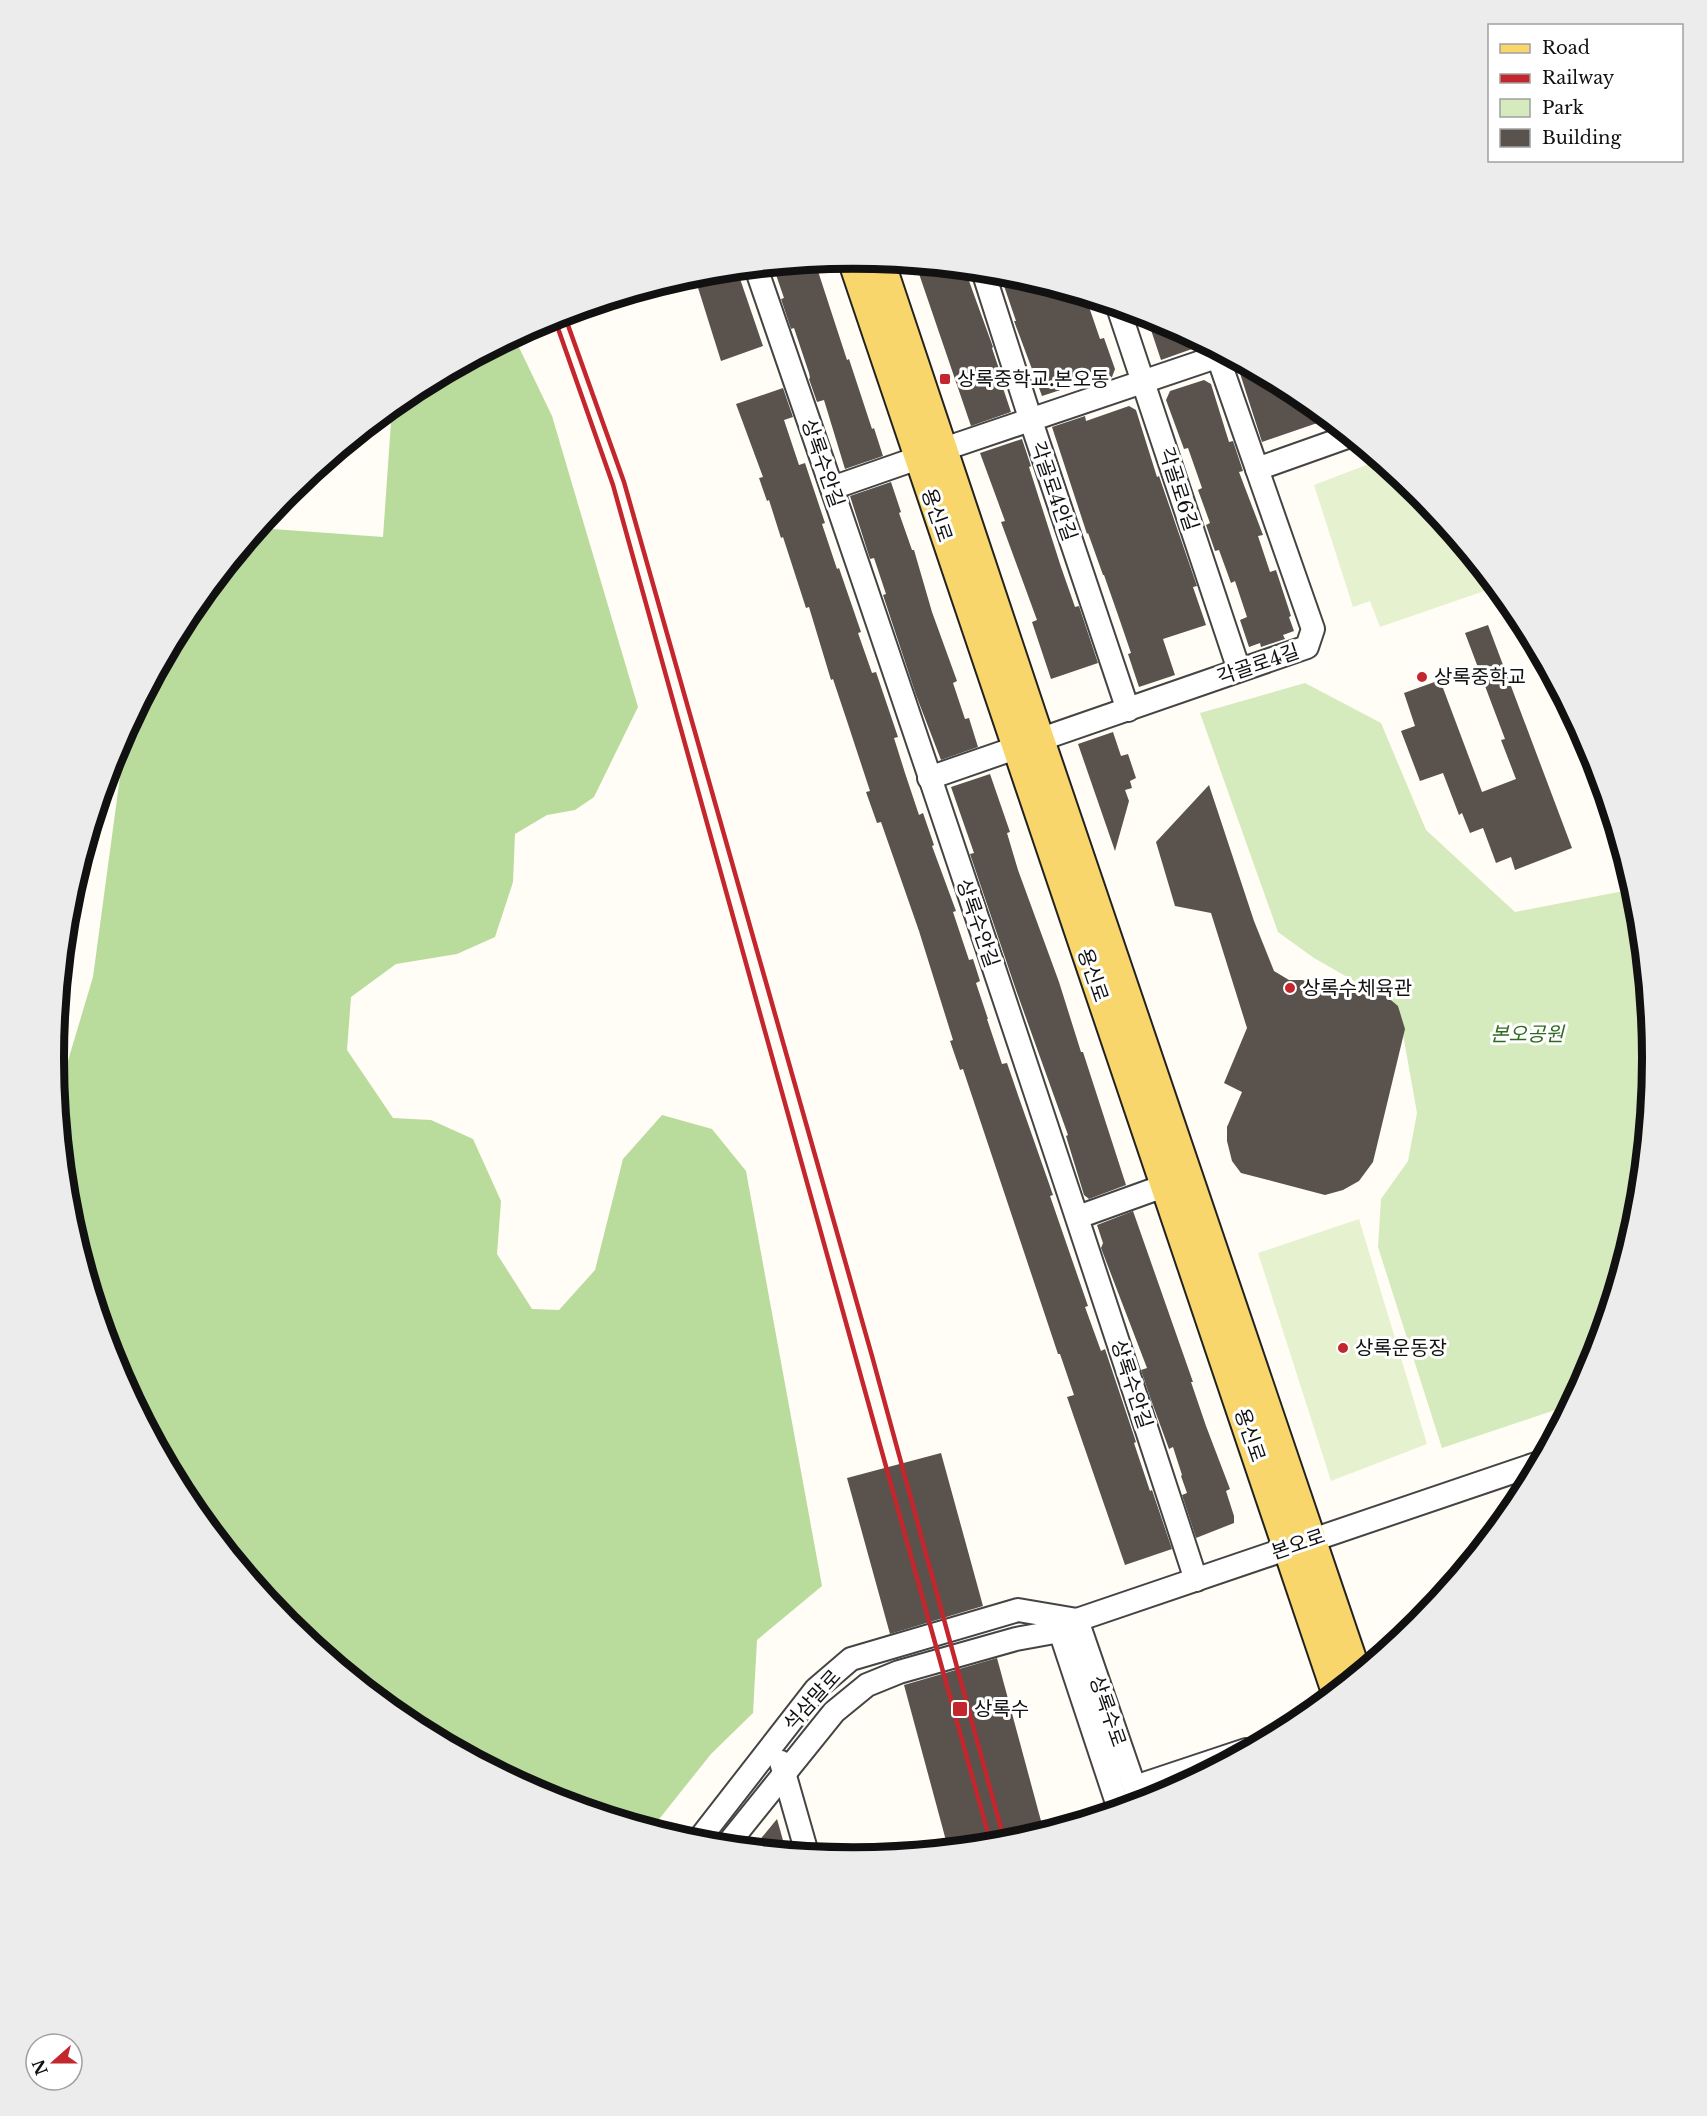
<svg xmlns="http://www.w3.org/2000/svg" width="1707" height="2116" font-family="'Libre Baskerville','Noto Sans KR',serif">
<rect width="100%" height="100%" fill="#fffdf5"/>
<g fill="#d5ebbd">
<polygon points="1305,683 1381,723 1426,830 1515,912 1634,889 1638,902 1653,1058 1638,1214 1592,1364 1570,1405 1442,1448 1378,1247 1381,1199 1408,1161 1417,1113 1398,1006 1314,958 1278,932 1200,713"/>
<polygon points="1563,697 1592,752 1594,758 1564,724"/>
</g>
<polygon fill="#b9dc9c" points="514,337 552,416 638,707 594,797 575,810 547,815 515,834 513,882 495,937 457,954 396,964 351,997 347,1050 393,1118 431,1120 473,1139 501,1201 497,1254 532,1309 559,1310 595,1270 623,1159 662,1115 712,1129 746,1171 822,1586 757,1640 753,1713 711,1754 652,1828 547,1797 409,1723 288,1623 189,1502 115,1364 69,1214 58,1094 93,977 126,732 189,614 259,528 383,537 392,408 410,393"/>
<g fill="#e6f2cf">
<polygon points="1379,460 1419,493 1496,587 1380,627 1370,601 1353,607 1314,485"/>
<polygon points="1359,1219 1427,1444 1331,1481 1258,1253"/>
</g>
<g fill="#5a524d">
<polygon points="815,262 847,360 849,359 872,429 874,428 883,456 845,469 824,400 817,402 809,379 810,378 809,373 794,328 791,329 781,299 784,298 773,266"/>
<polygon points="916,265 965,270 993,347 992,348 1002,378 1000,379 1011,412 971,426"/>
<polygon points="737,270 763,346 721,361 694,275"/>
<polygon points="1021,277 1086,298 1100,339 1104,338 1115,369 1112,377 1090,384 1088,381 1042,396 1014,321 1016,321 1003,283"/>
<polygon points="1146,315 1160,320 1206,344 1161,360"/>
<polygon points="1236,361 1298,393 1329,419 1262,442"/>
<polygon points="1204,380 1211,384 1229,442 1233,441 1243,471 1239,472 1263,535 1258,536 1270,572 1276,570 1291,616 1289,617 1294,631 1283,635 1285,639 1261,647 1260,643 1249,647 1240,620 1247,617 1235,581 1231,583 1219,550 1215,551 1206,525 1210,523 1198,490 1202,488 1188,448 1184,449 1166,400 1170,391"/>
<polygon points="783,388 793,417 784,420 799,465 805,463 825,523 822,524 837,569 839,568 861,632 858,633 872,673 876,672 898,737 894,738 905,773 919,815 923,813 934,845 932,846 956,911 953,912 969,960 973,959 980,981 976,983 988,1019 987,1019 1002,1064 1007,1063 1019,1098 1053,1195 1050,1196 1088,1306 1085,1307 1101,1351 1105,1349 1136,1442 1134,1443 1150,1491 1152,1490 1172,1549 1125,1565 1067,1397 1074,1395 1060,1354 1058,1354 963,1069 960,1070 950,1041 953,1040 919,931 881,822 877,823 866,792 870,791 847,721 833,679 831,680 809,607 806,608 783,537 781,538 769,500 767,501 759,478 763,477 736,404"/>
<polygon points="1129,406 1136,410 1157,477 1159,476 1197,586 1193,587 1206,625 1163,639 1175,675 1139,687 1128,654 1131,653 1118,615 1104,575 1103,575 1088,533 1087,534 1052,427 1085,416 1086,421"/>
<polygon points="1022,439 1031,466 1029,467 1061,567 1075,607 1079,606 1098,663 1051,679 1032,622 1037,620 1001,522 1005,521 980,453"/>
<polygon points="891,482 901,512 899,513 912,550 914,550 932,612 957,681 953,683 965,719 969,718 978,747 941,760 916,695 883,595 886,594 874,558 870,559 850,496"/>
<polygon points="1488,625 1572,848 1515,870 1511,857 1496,863 1483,828 1470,833 1462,813 1459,815 1443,773 1420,781 1401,731 1415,726 1404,693 1440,680 1482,792 1516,779 1501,740 1505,739 1465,633"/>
<polygon points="1113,732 1121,756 1128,754 1136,778 1130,781 1132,788 1125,790 1129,801 1115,851 1078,744"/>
<polygon points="990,774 1010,832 1007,833 1018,870 1059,982 1081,1052 1083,1052 1126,1185 1089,1199 1084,1195 1066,1136 1068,1135 1016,990 970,854 974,853 951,787"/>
<polygon points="1209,785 1254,921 1274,971 1289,980 1302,980 1386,996 1398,1006 1405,1029 1373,1162 1359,1181 1343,1190 1325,1195 1241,1173 1232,1161 1227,1141 1227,1127 1242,1092 1224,1083 1247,1028 1211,913 1175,906 1156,842"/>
<polygon points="1133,1211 1193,1382 1191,1382 1206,1426 1230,1489 1226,1491 1234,1516 1234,1523 1196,1538 1182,1495 1187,1493 1181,1476 1182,1475 1173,1447 1169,1449 1150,1397 1141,1370 1147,1368 1101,1248 1103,1243 1097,1225"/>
<polygon points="941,1453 983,1606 890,1634 847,1478"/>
<polygon points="997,1658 1044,1832 1009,1842 948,1848 904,1685"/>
<polygon points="777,1819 786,1851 753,1848"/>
</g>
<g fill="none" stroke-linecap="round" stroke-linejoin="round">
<g stroke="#444" stroke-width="26">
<g id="minor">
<path d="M 756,268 C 907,704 1053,1142 1196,1580"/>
<polyline points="983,271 1031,421 1128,710"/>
<polyline points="1118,307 1239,670"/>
<polyline points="1218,357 1257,469"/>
<polyline points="944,449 1225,354"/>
<polyline points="832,488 918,458"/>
<polyline points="929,778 1307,647 1313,629 1257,469 1350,436"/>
<polyline points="1078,1217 1164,1186"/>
<polyline points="1060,1631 1119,1809"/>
<polyline points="781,1762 807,1853"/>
<polyline points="1135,1787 1246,1750"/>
<polyline points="697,1842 816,1689 851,1659 1018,1610 1077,1620 1140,1803"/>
<polyline points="727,1845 834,1712 867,1685 899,1672 1016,1639 1060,1631 1077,1620 1539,1463"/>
</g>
</g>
<g stroke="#222" stroke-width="32">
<g id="major">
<polyline points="852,259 1336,1692"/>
<polyline points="880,261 1040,740 1357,1674"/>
</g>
</g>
<use href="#minor" stroke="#fff" stroke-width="22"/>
<use href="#major" stroke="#f9d66b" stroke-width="28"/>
<g stroke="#c4262e" stroke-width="4.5">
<polyline points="564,314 624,482 872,1356 1005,1843"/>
<polyline points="554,317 613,485 991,1844"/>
</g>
</g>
<g fill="#c4262e" stroke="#fff" stroke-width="2">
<rect x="939" y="373" width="12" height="12" rx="3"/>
<circle cx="1422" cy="677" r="6"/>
<circle cx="1290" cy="988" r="6"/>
<circle cx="1343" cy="1348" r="6"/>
<rect x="952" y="1701" width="16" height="16" rx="3"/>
</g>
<g text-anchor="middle" stroke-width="6" stroke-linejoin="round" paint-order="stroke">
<g font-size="20" fill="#111" stroke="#fff" text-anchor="start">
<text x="957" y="386">상록중학교.본오동</text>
<text x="1434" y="684">상록중학교</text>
<text x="1302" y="995">상록수체육관</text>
<text x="1355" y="1355">상록운동장</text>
<text x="974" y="1716">상록수</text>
</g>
<g font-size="20" fill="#111" stroke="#fff">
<text transform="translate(823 463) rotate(71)" y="7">상록수안길</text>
<text transform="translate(1179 489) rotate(72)" y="7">각골로6길</text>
<text transform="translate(1054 491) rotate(71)" y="7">각골로4안길</text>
<text transform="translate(937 515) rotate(71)" y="7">용신로</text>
<text transform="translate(1258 664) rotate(-19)" y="7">각골로4길</text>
<text transform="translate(978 923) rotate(71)" y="7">상록수안길</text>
<text transform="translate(1093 975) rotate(71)" y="7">용신로</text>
<text transform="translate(1132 1384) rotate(72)" y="7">상록수안길</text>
<text transform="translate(1250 1435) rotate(71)" y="7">용신로</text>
<text transform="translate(1298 1544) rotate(-19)" y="7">본오로</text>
<text transform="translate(812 1700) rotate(-48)" y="7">석삼말로</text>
<text transform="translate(1108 1711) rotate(71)" y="7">상록수로</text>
</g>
<g font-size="20" font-style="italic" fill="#2f6b1f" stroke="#fff">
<text x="1527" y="1041">본오공원</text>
</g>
</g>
<path d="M0 0H1707V2116H0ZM64 1058a789 789 0 1 1 1578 0a789 789 0 1 1-1578 0Z" fill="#ececec" fill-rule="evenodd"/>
<path fill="none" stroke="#111" stroke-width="8" d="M64 1058a789 789 0 1 1 1578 0a789 789 0 1 1-1578 0Z"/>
<rect x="1488" y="24" width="195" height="138" fill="#ffffff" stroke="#a0a0a0" stroke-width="1.5"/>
<rect x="1500" y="44" width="30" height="9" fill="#f9d66b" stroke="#a0a0a0" stroke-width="1.5"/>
<text x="1542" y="54" font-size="18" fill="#111111">Road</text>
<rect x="1500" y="74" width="30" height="9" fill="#c4262e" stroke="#a0a0a0" stroke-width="1.5"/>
<text x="1542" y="84" font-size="18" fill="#111111">Railway</text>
<rect x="1500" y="99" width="30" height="18" fill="#d5ebbd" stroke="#a0a0a0" stroke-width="1.5"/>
<text x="1542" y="114" font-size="18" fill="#111111">Park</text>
<rect x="1500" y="129" width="30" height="18" fill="#5a524d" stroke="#a0a0a0" stroke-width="1.5"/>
<text x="1542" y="144" font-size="18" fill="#111111">Building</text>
<g transform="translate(54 2062) rotate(249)"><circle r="28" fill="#ffffff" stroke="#a0a0a0" stroke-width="1.5"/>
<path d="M0-4.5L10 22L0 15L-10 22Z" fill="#c4262e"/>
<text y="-9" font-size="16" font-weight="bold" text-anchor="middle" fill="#111111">N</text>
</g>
</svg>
